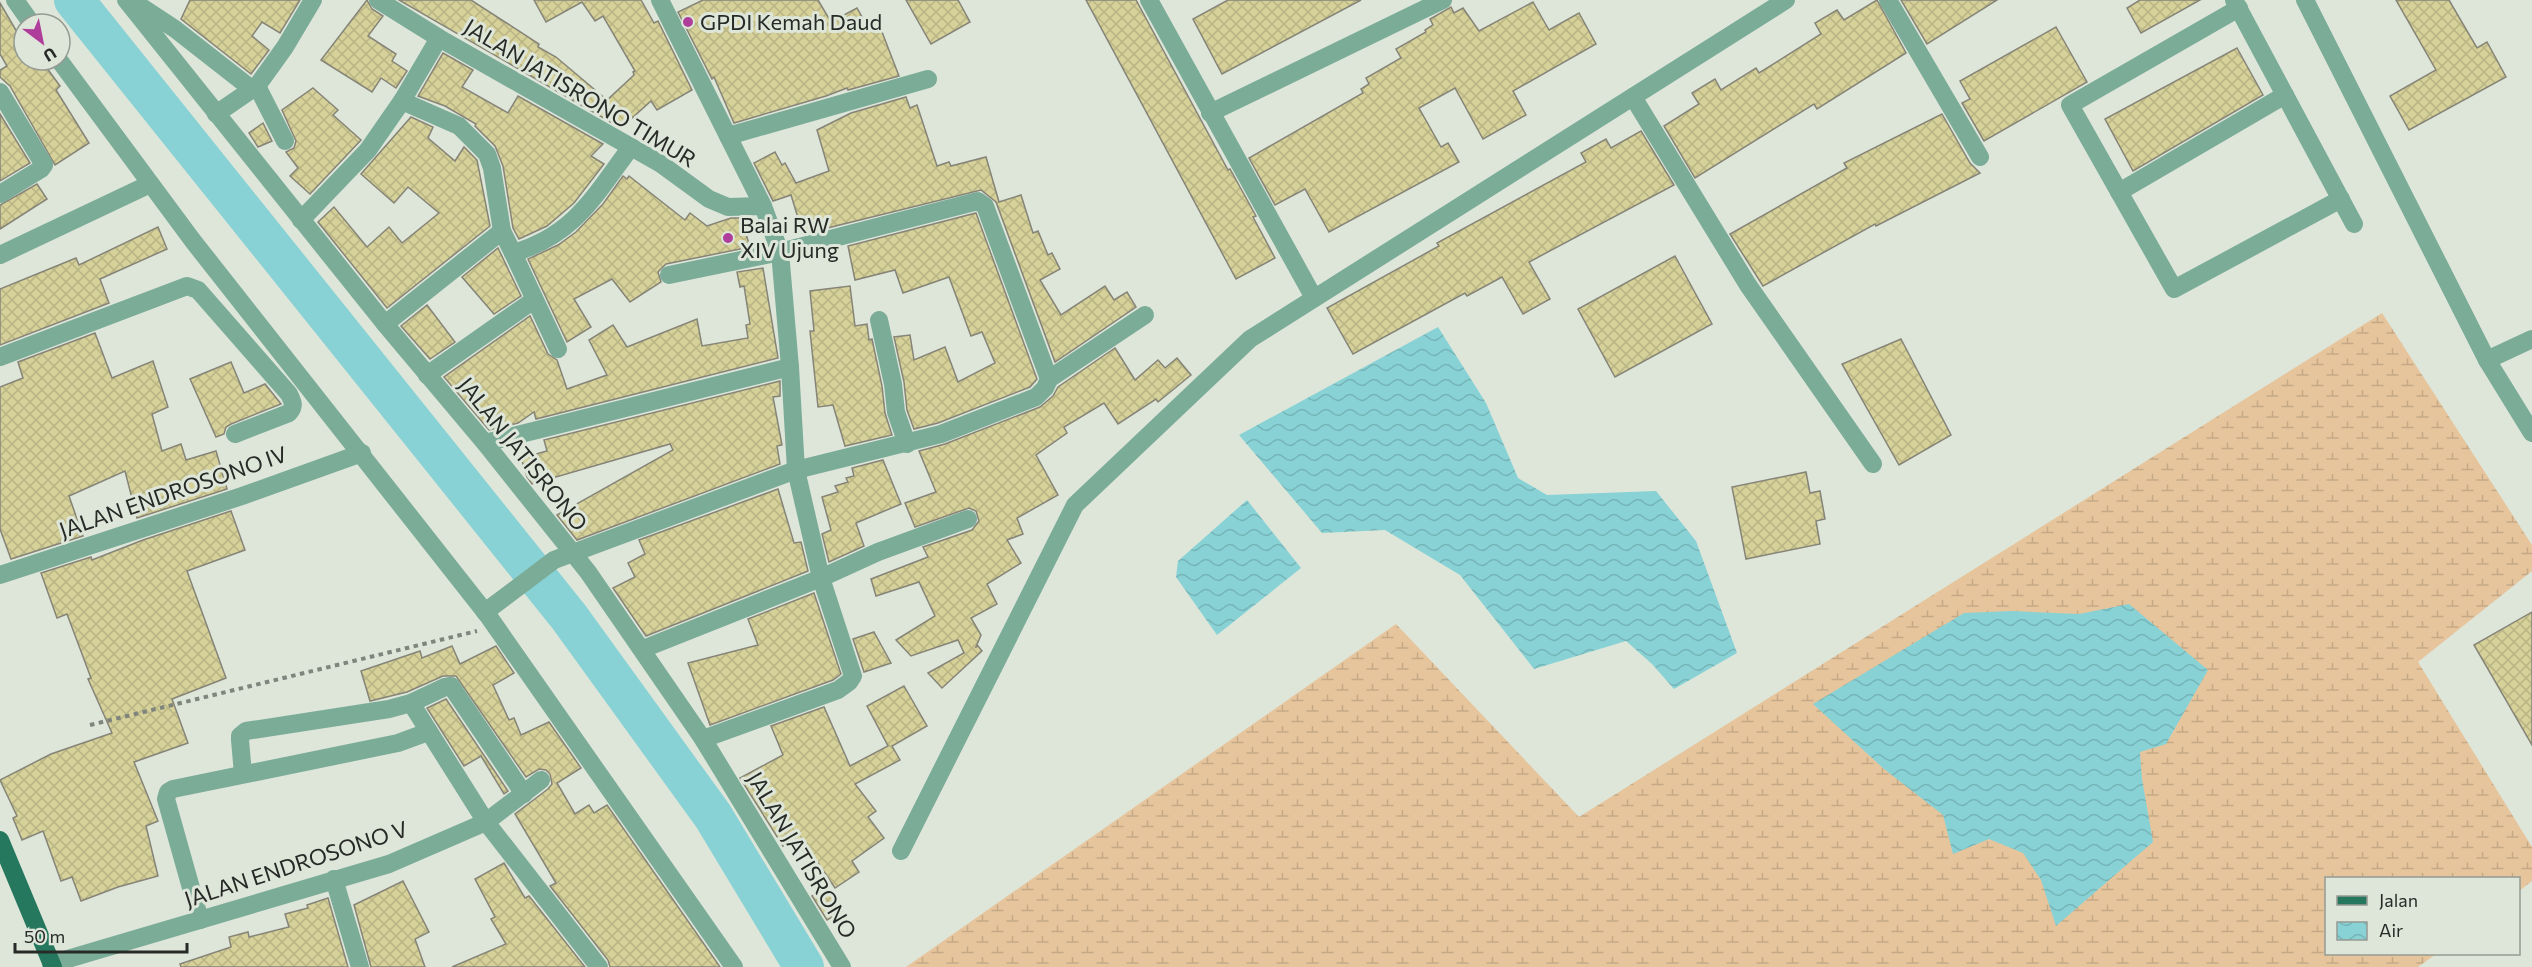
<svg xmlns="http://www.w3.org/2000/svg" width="2532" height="967" font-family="Commissioner,sans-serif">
<defs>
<pattern id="wetland-marsh" width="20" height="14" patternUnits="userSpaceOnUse" patternTransform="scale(1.5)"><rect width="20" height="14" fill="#e6c59d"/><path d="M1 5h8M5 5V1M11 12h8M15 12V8" fill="none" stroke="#c5a987"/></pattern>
<pattern id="water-waves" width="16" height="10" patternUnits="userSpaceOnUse" patternTransform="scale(1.5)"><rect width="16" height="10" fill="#88d2d5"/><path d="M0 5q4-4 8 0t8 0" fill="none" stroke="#75b4b7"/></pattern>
<pattern id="building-cross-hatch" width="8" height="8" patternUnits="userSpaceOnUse" patternTransform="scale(1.5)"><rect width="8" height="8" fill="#d6d199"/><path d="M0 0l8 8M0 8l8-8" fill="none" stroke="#b8b484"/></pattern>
</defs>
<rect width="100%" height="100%" fill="#dee6da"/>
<polygon fill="url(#wetland-marsh)" points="2382,313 2532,545 2532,571 2418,662 2532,847 2532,881 2519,891 2518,878 2326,878 2326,954 2436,954 2418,967 906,967 1396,624 1579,817"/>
<g fill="url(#water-waves)">
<polygon points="1438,327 1486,403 1518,478 1547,495 1656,491 1696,541 1737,653 1674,689 1652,664 1626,641 1534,669 1460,575 1385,530 1322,533 1239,435"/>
<polygon points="1247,500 1301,568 1217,635 1176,577 1178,561"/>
<polygon points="2129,604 2208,670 2166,744 2140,752 2142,779 2153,842 2056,926 2041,880 2023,853 1989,839 1953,854 1943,815 1884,769 1813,704 1964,613 2012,611 2079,614"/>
</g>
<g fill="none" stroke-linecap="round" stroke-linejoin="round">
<polyline stroke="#88d2d5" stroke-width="40" points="74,0 569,617 713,816 804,967"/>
</g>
<g fill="url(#building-cross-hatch)" stroke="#858477" stroke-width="1.5">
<polygon points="190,0 300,0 280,33 262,22 252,36 269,50 251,74 181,19"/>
<polygon points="367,0 372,9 383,16 368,36 396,54 392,61 407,71 396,88 381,78 372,92 321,60"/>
<polygon points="399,0 471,0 539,44 538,47 556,57 607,100 634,75 633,72 635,71 603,16 595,21 582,2 546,22 534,0 641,0 654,23 658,21 692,90 657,110 651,101 621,128"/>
<polygon points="703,0 818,0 831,22 857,8 866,24 877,19 899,76 848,90 847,88 826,96 734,123 714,77 712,79 678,12"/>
<polygon points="906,0 958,0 970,22 931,44"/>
<polygon points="1086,0 1136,0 1228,170 1230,169 1256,216 1253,217 1275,258 1236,279"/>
<polygon points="1228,0 1361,0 1222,74 1193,19"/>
<polygon points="1877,0 1906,53 1817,109 1814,104 1695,178 1664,126 1699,104 1692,93 1715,79 1721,90 1756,68 1759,73 1821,34 1815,23 1837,10 1844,20"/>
<polygon points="1901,0 1997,0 1927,44"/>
<polygon points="2140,0 2200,0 2141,33 2127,8"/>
<polygon points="2396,0 2449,0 2477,48 2487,42 2506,77 2409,130 2390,96 2436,70"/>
<polygon points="1533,2 1549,30 1579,13 1596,44 1513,91 1526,115 1483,139 1455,88 1419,108 1441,147 1448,143 1459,162 1329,232 1305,189 1275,205 1249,158 1363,93 1361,89 1369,84 1366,78 1401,58 1396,49 1426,32 1425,30 1433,25 1430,19 1451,7 1454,13 1463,8 1479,31"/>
<polygon points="0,3 24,44 24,60 41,60 60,86 56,90 89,143 55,165 10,86 0,77 0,70 7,66 0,54"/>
<polygon points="2056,27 2087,82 1984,141 1962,103 1970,99 1960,81"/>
<polygon points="2237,48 2263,95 2133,171 2105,119"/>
<polygon points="443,53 473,70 462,87 508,113 518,96 603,144 591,156 604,164 574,203 547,226 519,239 513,228 503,166 495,146 475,126 476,124 445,106 418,96"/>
<polygon points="313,88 338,110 333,115 361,140 310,194 290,176 298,168 286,152 294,148 296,141 282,110"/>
<polygon points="906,97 910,108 917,105 937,166 949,162 951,166 986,157 999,202 1021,195 1033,233 1038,231 1048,255 1052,253 1060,269 1040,280 1061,315 1105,286 1114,300 1127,292 1136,307 1055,362 996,202 981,190 803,234 791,195 773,201 754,163 775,152 782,165 785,163 796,183 829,171 817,130 851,113"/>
<polygon points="0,114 30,163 0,181"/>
<polygon points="1942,114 1970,163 1980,173 1876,226 1875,224 1763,286 1730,234 1847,168 1844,163"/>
<polygon points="411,117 433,127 428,138 455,161 464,147 477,160 490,226 387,308 318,222 334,207 367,247 389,227 402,243 439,213 408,187 394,203 361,174"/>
<polygon points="263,123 272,141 258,147 249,133"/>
<polygon points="1641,131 1674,185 1529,262 1550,299 1523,314 1502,277 1467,296 1465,293 1353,354 1327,308 1439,246 1437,243 1586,162 1581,153 1606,139 1611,148"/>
<polygon points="623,176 627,179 629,176 685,220 690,213 707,226 731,218 741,218 750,247 666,264 658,272 661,282 630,302 612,279 574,299 591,327 567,342 528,259 558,245 576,232 603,204"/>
<polygon points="37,184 47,199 0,229 0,205"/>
<polygon points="976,213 1037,379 1030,387 938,423 914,429 907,410 904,382 894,337 910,335 914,360 945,347 958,382 995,363 982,332 971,336 949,277 903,293 895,270 855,280 848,246"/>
<polygon points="158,227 167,249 100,279 109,303 0,345 0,289 76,258 79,265"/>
<polygon points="498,248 521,296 494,314 462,277"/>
<polygon points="1675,256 1712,324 1615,377 1578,309"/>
<polygon points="763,268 778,358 536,419 534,412 518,423 489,430 444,377 530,316 548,354 557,360 567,389 607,375 589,340 613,325 627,347 697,319 702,346 748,338 746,325 750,324 744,286 740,287 737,272"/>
<polygon points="850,286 855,326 867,324 869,340 872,339 882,386 885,413 892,435 845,446 833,405 818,407 810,331 814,331 810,291"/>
<polygon points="427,305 455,342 430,359 401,326"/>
<polygon points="95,333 112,378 153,361 168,407 152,414 162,451 181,444 186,460 216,451 227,489 137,518 125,471 69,496 83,536 11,559 0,529 0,387 23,378 18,362"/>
<polygon points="1901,339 1951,435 1899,465 1842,364"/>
<polygon points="1115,348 1135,380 1158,360 1165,368 1177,358 1191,375 1158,402 1156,399 1118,424 1104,403 1064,427 1067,433 1036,455 1058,495 1017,518 1023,534 1007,540 1021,563 987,584 997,604 971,618 981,635 976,647 978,646 982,651 942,688 928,673 964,653 958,640 911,656 896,640 935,616 919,582 876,596 871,579 928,557 923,547 972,530 979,521 976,511 969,508 915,527 905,503 936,492 919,451 945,444 1040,407 1053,396 1058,387"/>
<polygon points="231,362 244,393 265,384 281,404 231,424 226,427 224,434 216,437 190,379"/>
<polygon points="780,381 780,396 773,397 782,445 777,446 780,464 577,540 557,515 673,450 670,444 532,484 527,477 521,458 547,451 544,440"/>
<polygon points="883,460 901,504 856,523 864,546 829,562 822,534 831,530 822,497 838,492 835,486 848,482 846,478 854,476 852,468"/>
<polygon points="1806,472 1810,493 1820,491 1825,519 1816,521 1820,544 1746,559 1732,487"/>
<polygon points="778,489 794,543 801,542 808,571 646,636 613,588 635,577 628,563 645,554 639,540"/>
<polygon points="231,511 245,550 187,571 226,678 172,699 188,743 134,762 158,821 146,826 158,876 118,887 81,901 72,877 61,881 43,831 22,840 13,818 17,816 0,780 51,754 112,733 88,679 91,678 67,614 57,618 41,573 91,557 92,560 143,540"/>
<polygon points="814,593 841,674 833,680 710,725 688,663 758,645 748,619"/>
<polygon points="2532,612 2532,745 2474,645"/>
<polygon points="874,632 891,663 864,672 853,639"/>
<polygon points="452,646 460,664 496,646 514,673 493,685 509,720 514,718 521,735 549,722 581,768 557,783 575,814 589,805 594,813 607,805 720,967 610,967 608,960 550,886 556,883 515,814 548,789 552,784 550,774 546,770 539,769 526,777 456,676 443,676 407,692 370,701 361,671 420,651 422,658"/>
<polygon points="904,686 927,726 892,746 900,760 855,784 876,811 868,817 884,838 852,861 859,872 835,888 808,848 804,851 793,837 783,846 740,778 783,755 771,726 824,707 850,766 888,746 867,706"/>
<polygon points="446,699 508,791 504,794 481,756 464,766 427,708"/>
<polygon points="504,863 525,898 529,896 585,967 452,967 506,944 491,919 495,917 475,879"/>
<polygon points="403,881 429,932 415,939 425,967 371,967 354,905"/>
<polygon points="828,887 842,911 827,920 812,896"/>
<polygon points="328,898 348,967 181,967 180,964 231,947 229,937 248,932 249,937 289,927 285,914 308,908 307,905"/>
</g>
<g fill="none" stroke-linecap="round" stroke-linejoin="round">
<polyline stroke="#7f847c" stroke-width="4" stroke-dasharray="4.5 4.5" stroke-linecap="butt" points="90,725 477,631"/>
<g stroke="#7bac98" stroke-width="18">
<polyline points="15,0 32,24"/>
<polyline points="126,0 385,324 485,443 588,572 703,739 842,967"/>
<polyline points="378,0 439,38 661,164 709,199 728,207 763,206"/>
<polyline points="660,0 763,206 780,252 790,367 796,470 821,578 853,676 849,682 838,690 703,739"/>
<polyline points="1149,0 1314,298"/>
<polyline points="1888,0 1980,157"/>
<polyline points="2234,0 2354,224"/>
<polyline points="2305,0 2487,360 2532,433"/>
<polyline points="134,2 175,29 253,90"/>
<polyline points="2239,8 2070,105 2174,289 2341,199"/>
<polyline points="59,60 193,241 489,617 734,967"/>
<polyline points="257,86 285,141"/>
<polyline points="0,92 44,165 41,169 0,194"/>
<polyline points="1633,97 1748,285 1873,464"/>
<path d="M 402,101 L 459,126 L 487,154 L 492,168 L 502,231 L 513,253 C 575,235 595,195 631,147"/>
<polyline points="1210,113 1443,0"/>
<polyline points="216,114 257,86 285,47 313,0"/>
<polyline points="728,136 928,79"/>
<polyline points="2119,192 2285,95"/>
<polyline points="301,220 368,150 402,101 439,38"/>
<polyline points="513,253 558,349"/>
<polyline points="0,255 150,184"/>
<polyline points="879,320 893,384 896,412 907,444"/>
<polyline points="385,324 502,231"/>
<path d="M 0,357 L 187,286 L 198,290 L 289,394 C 293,402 295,406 289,413 L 235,434"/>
<polyline points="2487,360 2532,339"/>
<polyline points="427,375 534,300"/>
<polyline points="1049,379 1145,315"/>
<polyline points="485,443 790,367"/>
<polyline points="0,575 242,496 362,453"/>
<polyline points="485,612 554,560 796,470 941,434 1036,397 1045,388 1049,379 985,206 978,201 780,252 669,275"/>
<polyline points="643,649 821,578 878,552 968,519"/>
<polyline points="411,703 486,822 599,967"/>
<polyline points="243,774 240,740 240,736 246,731 389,709 411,703 445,687 451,686 524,794"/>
<polyline points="901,851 1075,505 1250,339 1786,0"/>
<polyline points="334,879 360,967"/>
<polyline points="200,920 166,799 168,792 173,789 398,743 428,732"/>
<polyline points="51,964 389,864 486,822 541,780"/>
</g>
<polyline stroke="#25785d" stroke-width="18" points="0,840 53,967"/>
</g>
<g fill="#ae3e9a" stroke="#dee6da" stroke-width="2">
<circle cx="688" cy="22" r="6"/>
<circle cx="728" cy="238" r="6"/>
</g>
<g text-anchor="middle" stroke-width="6" stroke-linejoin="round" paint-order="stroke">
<g font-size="22" fill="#272a26" stroke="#dee6da" text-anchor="start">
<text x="700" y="30">GPDI Kemah Daud</text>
<text x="740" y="233">Balai RW<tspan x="740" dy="25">XIV Ujung</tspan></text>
</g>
<g font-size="22" fill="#272a26" stroke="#dee6da">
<text transform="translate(580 93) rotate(31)" y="8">JALAN JATISRONO TIMUR</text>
<text transform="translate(523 454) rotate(51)" y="8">JALAN JATISRONO</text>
<text transform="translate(173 492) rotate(-19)" y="8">JALAN ENDROSONO IV</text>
<text transform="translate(802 855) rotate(59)" y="8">JALAN JATISRONO</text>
<text transform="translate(296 864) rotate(-18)" y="8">JALAN ENDROSONO V</text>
</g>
</g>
<rect x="2325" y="877" width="195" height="78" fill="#dee6da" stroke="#959b92" stroke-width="1.5"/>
<rect x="2337" y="896" width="30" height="9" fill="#25785d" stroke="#959b92" stroke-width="1.5"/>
<text x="2379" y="907" font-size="18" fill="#272a26">Jalan</text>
<rect x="2337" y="922" width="30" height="18" fill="url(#water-waves)" stroke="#959b92" stroke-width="1.5"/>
<text x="2379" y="937" font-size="18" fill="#272a26">Air</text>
<g transform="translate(42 42) rotate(148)"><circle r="28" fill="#dee6da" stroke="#959b92" stroke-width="1.5"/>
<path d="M0-4.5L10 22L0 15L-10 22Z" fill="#ae3e9a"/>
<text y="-9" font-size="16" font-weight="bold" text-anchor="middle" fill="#272a26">U</text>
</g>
<path d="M15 943v9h172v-9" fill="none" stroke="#272a26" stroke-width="3"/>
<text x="24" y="943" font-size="18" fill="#272a26" stroke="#dee6da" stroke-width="4.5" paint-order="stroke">50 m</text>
</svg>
